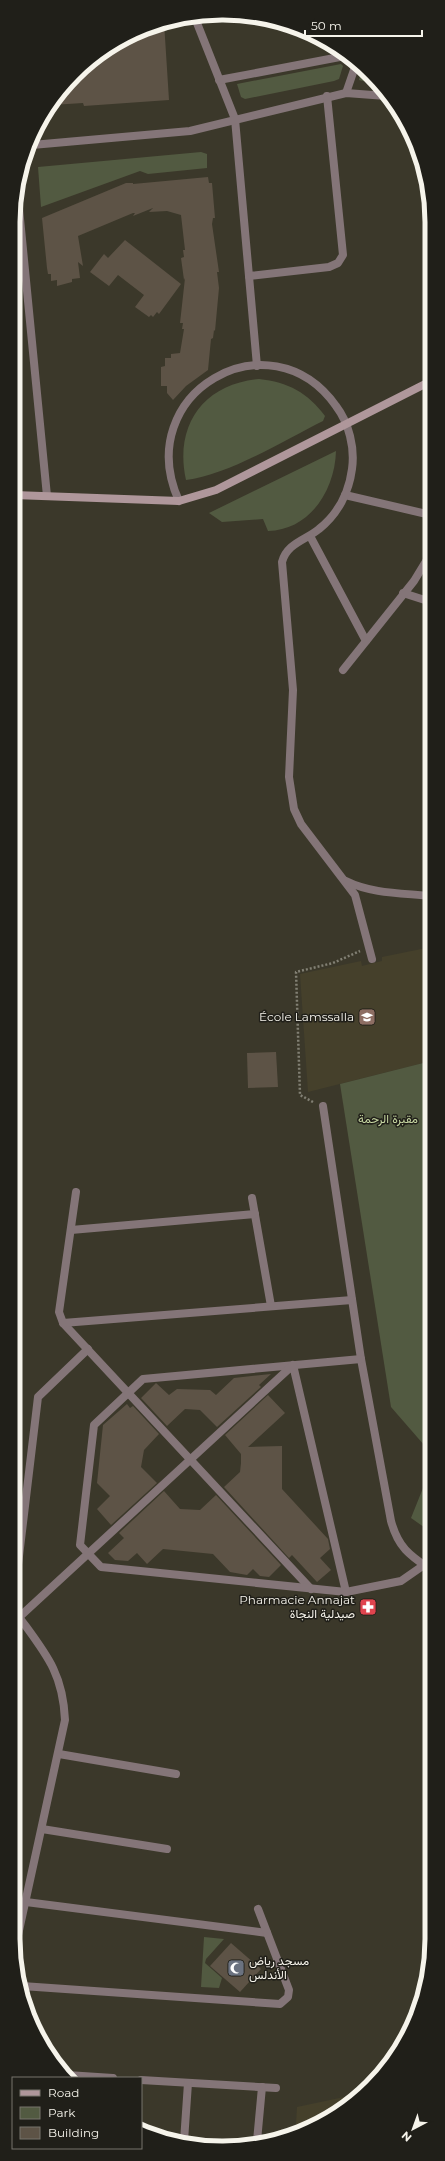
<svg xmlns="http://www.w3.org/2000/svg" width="445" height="2161" font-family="Montserrat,Vazirmatn,sans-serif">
<rect width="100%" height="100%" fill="#3b382a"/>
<g fill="#45402b">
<polygon points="431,947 431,1061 308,1092 300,974 361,961 362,966 382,961 382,957"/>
<polygon points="363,2093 360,2096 310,2125 296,2124 297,2107"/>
</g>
<g fill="#525a41">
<polygon points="341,64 343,66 339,79 334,81 245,99 241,97 237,84"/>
<polygon points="362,68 371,75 378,85 359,80"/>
<polygon points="201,152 207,154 207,168 148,174 140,171 41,207 38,167"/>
<path d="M 259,379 C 288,382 308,393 325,416 L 323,421 C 285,440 228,475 186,480 C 174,426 203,384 259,379 Z"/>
<path d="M 336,451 C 335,490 310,530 268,531 L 263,519 L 222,522 L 209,513 Z"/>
<polygon points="431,1061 431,1453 391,1407 340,1084"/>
<polygon points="431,1468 431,1532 411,1518"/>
<polygon points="204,1937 224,1939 206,1959 205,1963 222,1978 219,1988 201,1987"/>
</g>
<g fill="#5d5346">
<polygon points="164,22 169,100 84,106 83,103 52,105 95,56"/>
<polygon points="208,177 209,183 212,183 215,218 213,218 212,224 219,272 217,272 219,288 215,331 214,330 213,338 211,339 208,370 186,386 173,400 167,393 167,386 161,386 161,367 165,366 165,358 171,358 171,354 180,353 184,329 182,329 183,323 180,323 185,278 184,280 181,258 184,257 183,250 185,250 181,215 167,211 149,212 153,208 133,216 135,213 133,213 78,236 83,266 78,262 80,278 72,279 72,282 57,286 57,280 51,281 51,274 48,274 47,268 42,218 126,183 133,183 133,184"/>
<polygon points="125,240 181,284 159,314 157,312 153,317 151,315 149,317 135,307 144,295 118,275 109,286 90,272 104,254 108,258"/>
<polygon points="276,1052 278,1087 248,1088 247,1053"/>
<polygon points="271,1374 259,1385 261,1387 217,1427 200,1410 185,1409 167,1426 141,1398 156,1383 169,1395 177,1389 210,1390 216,1395 234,1378"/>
<polygon points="268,1395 285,1413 248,1447 282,1446 282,1489 328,1539 330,1549 320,1558 331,1570 317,1582 292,1555 289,1558 224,1487 240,1472 241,1463 241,1454 225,1435"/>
<polygon points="127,1404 130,1408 133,1406 159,1434 144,1450 141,1467 157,1483 111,1525 97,1509 110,1496 97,1483 103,1425"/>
<polygon points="164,1491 180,1509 200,1510 216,1495 281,1565 269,1577 260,1576 253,1569 247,1575 230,1572 213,1554 163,1549 147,1564 137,1553 128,1561 115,1560 108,1553 124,1538 119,1533"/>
<polygon points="231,1943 261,1969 240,1992 210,1966"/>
</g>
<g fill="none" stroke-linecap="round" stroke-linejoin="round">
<polyline stroke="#828074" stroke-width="2.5" stroke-dasharray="2 2" stroke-linecap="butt" points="313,1102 300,1095 296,972 333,963 360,951"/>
<g stroke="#847578" stroke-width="8">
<polyline points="195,18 235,119 257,366"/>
<polyline points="219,80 345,56"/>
<polyline points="346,93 356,64"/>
<polyline points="32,145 190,131 346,93 386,96"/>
<polyline points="17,188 47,496"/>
<polyline points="249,276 329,267 338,263 343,255 327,96"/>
<polyline points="345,495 431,515"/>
<path d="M 179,501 C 130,393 270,313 336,406 C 349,423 355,448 352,469 C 349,492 338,514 319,529 C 306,540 287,543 282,562 L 293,690 L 289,777 L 294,809 L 301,824 L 355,895 L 372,959"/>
<polyline points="310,536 366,641"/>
<polyline points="403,593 431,602"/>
<polyline points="343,670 414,581 431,553"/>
<path d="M 346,881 C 372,894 403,893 431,896"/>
<path d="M 323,1106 L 361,1359 L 391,1521 C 398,1547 409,1555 431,1570"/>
<polyline points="76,1192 59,1312 63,1323 311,1589"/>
<polyline points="252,1198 271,1306"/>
<polyline points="71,1230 255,1214"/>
<polyline points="63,1323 352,1300"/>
<polyline points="361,1359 143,1379 94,1425 80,1545 101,1567 346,1592 401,1581 424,1565"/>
<polyline points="15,1621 293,1365 346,1592"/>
<polyline points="59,1754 176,1774"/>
<polyline points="42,1829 167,1849"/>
<polyline points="26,1902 267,1933"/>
<path d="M 15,1949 L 65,1720 C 63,1673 46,1654 19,1617 L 15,1609 L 14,1598 L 38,1397 L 88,1349"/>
<polyline points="22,1986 280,2004 288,1997 289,1990 258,1909"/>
<polyline points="67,2075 113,2078"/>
<polyline points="141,2080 276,2088"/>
<polyline points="184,2141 188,2083"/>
<polyline points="257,2141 262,2087"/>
</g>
<polyline stroke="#af979b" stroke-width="8" points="14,495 179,501 216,490 431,381"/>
</g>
<defs>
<g id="school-square" transform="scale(0.9)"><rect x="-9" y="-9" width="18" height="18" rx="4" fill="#8d6e63" stroke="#201f19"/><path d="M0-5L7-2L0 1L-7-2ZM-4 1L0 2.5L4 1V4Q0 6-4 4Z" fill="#fff"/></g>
<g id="pharmacy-square" transform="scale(0.9)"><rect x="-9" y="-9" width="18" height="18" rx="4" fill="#e0444e" stroke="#201f19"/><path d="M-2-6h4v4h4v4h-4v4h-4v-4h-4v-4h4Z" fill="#fff"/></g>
<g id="mosque-square" transform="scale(0.9)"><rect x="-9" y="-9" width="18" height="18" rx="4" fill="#6b7280" stroke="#201f19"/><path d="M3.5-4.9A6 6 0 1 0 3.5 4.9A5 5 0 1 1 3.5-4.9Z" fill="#fff"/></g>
</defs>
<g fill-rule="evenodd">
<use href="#school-square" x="367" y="1017"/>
<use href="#pharmacy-square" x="368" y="1607"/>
<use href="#mosque-square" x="236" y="1968"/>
</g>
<g text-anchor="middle" stroke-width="3" stroke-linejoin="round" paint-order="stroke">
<g font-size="12" fill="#f6f4eb" stroke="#201f19" text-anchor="end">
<text x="354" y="1021">École Lamssalla</text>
<text x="355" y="1604">Pharmacie Annajat<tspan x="355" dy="14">صيدلية النجاة</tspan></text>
<text x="249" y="1965" text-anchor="start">مسجد رياض<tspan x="249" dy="14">الأندلس</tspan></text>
</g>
<g font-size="12" fill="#c7d7a2" stroke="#201f19">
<text x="388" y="1123">مقبرة الرحمة</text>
</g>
</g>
<path d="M0 0H445V2161H0ZM222 20H223A202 202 0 0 1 425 222V1939A202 202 0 0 1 223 2141H222A202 202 0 0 1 20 1939V222A202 202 0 0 1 222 20Z" fill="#201f19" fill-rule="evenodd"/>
<path fill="none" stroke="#f6f4eb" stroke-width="5" d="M222 20H223A202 202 0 0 1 425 222V1939A202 202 0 0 1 223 2141H222A202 202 0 0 1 20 1939V222A202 202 0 0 1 222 20Z"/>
<rect x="12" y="2077" width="130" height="72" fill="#201f19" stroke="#76746d"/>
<rect x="20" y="2090" width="20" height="6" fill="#af979b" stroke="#76746d"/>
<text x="48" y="2097" font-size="12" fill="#f6f4eb">Road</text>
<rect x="20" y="2107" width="20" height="12" fill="#525a41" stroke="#76746d"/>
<text x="48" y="2117" font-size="12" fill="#f6f4eb">Park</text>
<rect x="20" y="2127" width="20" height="12" fill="#5d5346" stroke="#76746d"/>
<text x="48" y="2137" font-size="12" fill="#f6f4eb">Building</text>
<g transform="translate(413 2129) rotate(221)" stroke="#201f19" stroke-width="3" paint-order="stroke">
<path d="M0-3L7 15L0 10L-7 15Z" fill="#f6f4eb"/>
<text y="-6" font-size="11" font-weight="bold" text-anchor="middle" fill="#f6f4eb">N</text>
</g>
<path d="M305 30v6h117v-6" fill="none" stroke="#f6f4eb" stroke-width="2"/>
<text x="311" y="30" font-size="12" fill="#f6f4eb" stroke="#201f19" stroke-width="3" paint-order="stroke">50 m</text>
</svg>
